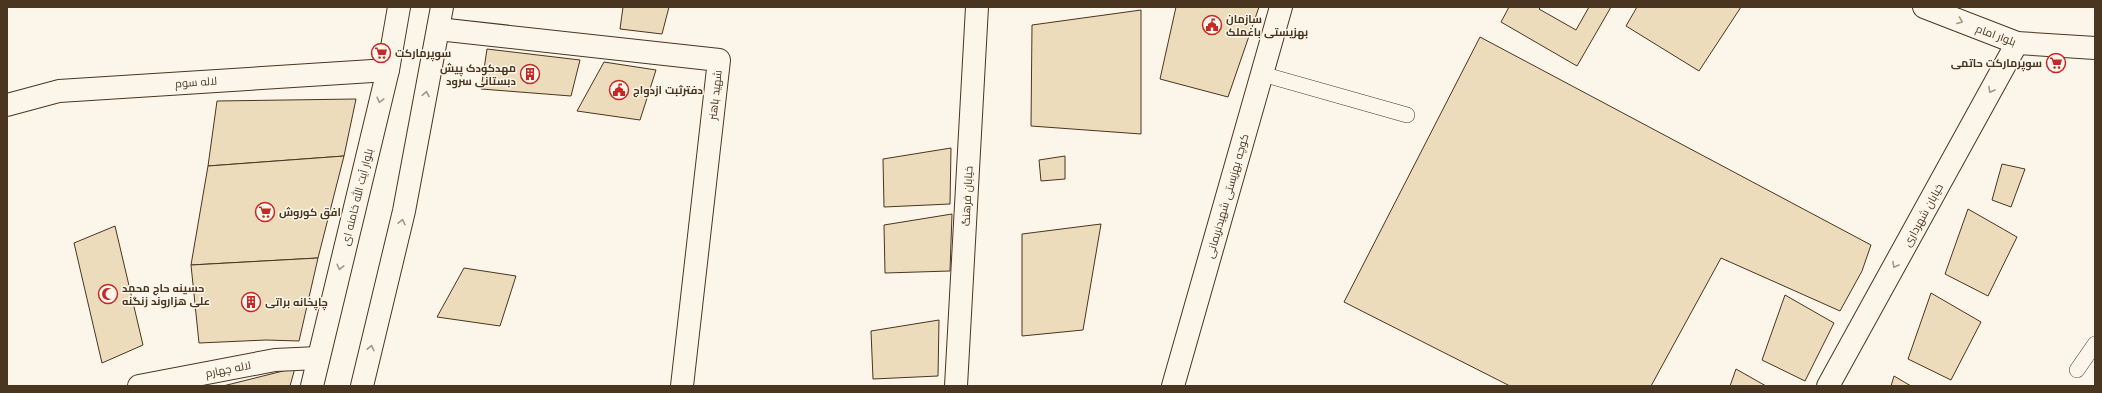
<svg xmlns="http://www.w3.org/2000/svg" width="2102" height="393" font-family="'Libre Baskerville',Cairo,serif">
<rect width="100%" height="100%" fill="#fbf6e9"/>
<g fill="#ecdcbc" stroke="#4a3520">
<polygon points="623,7 669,7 662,34 620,29"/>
<polygon points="1176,7 1259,7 1228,97 1160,79"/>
<polygon points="1509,7 1541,7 1539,9 1576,30 1589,7 1611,7 1577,66 1501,22"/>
<polygon points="1637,7 1741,7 1699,71 1626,26"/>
<polygon points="1141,10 1141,134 1031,126 1032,25"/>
<polygon points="1480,37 1871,245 1862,271 1840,311 1721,258 1651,386 1510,386 1344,302"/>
<polygon points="487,49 580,60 571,96 481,89"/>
<polygon points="604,62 656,70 640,120 577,111"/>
<polygon points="356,99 344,156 208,166 217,101"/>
<polygon points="951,148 950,204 884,207 883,159"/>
<polygon points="344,156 318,258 191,265 208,166"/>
<polygon points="1065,156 1065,179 1041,181 1039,160"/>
<polygon points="2002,164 2025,169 2011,207 1992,200"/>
<polygon points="1968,209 2017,237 1988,296 1945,274"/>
<polygon points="952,214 950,271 885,273 884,225"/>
<polygon points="1101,224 1083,330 1022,336 1022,234"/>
<polygon points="115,226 143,345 102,363 74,243"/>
<polygon points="318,258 299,341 266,340 199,343 191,265"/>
<polygon points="464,268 516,276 500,326 437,317"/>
<polygon points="1931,293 1981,322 1951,380 1908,359"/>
<polygon points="1785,295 1834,323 1805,381 1762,360"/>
<polygon points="939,320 938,376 873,379 871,331"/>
<polygon points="295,368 290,386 223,386"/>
<polygon points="1736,369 1766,386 1730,386"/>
<polygon points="1894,376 1911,386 1891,386"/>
</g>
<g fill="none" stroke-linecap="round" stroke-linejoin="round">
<g stroke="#4a3520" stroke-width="16">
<g id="service">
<polyline points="1262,74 1407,115"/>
<polyline points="2077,370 2095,344"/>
</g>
</g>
<g stroke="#4a3520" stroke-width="24">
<g id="minor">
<polyline points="438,29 719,60 682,386"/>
<polyline points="7,105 59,91 388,70"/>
<polyline points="139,386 275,360 318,358"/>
<polyline points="1173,386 1281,7"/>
</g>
</g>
<g stroke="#4a3520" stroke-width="24">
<polyline id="tertiary" points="1828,386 2017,43"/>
</g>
<g stroke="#4a3520" stroke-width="24">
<polyline id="secondary" points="956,386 977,7"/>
</g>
<g stroke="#4a3520" stroke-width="24">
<g id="primary">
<polyline points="1924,7 2017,43 2095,48"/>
<polyline points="312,386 388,70 399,7"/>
<polyline points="362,386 404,211 442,7"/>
</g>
</g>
<use href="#service" stroke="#fbf6e9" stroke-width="15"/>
<use href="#minor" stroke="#fbf6e9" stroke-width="22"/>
<use href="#tertiary" stroke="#fbf6e9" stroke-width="22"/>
<use href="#secondary" stroke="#fbf6e9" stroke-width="22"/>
<use href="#primary" stroke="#fbf6e9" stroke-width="22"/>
</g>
<defs><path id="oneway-chevron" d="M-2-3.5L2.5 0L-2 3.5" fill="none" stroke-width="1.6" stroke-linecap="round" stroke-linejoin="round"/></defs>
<g stroke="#a29684">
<use href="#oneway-chevron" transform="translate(1960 21) rotate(21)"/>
<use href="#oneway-chevron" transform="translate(1991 90) rotate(119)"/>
<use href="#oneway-chevron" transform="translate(426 94) rotate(-79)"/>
<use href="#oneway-chevron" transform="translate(380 100) rotate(104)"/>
<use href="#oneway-chevron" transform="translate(402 222) rotate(-77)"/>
<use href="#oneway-chevron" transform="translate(1895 265) rotate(119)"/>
<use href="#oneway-chevron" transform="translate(340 267) rotate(104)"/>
<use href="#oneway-chevron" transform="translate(371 348) rotate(-77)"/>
</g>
<defs>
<g id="civic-ring" transform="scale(1)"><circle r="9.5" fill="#fbf6e9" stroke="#c62828" stroke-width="1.5"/><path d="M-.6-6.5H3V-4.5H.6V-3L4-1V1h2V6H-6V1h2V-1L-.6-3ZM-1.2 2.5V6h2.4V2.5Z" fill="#c62828"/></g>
<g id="supermarket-ring" transform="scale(1)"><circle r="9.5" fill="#fbf6e9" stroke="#c62828" stroke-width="1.5"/><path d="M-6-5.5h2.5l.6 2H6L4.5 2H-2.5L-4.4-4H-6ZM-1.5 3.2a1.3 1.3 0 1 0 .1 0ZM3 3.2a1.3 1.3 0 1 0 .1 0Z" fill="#c62828"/></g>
<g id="building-ring" transform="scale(1)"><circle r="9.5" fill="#fbf6e9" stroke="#c62828" stroke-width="1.5"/><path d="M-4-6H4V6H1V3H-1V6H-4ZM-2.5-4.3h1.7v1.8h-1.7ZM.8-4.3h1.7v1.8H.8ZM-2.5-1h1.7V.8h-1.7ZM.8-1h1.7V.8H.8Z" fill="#c62828"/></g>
<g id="mosque-ring" transform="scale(1)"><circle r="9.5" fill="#fbf6e9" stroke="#c62828" stroke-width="1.5"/><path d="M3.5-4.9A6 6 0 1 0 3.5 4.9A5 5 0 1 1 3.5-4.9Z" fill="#c62828"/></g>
</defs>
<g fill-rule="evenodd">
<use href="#civic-ring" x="1212" y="25"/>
<use href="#supermarket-ring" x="381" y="53"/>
<use href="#supermarket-ring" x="2056" y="63"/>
<use href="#building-ring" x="530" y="74"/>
<use href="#civic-ring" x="619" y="90"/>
<use href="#supermarket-ring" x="265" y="212"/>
<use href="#mosque-ring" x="108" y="294"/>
<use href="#building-ring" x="251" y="302"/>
</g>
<g text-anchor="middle" stroke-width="3" stroke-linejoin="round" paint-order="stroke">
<g font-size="11" font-weight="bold" fill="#4a3520" stroke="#fbf6e9" text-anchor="start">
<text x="1226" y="23">سازمان<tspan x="1226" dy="13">بهزیستی باغملک</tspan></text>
<text x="395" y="57">سوپرمارکت</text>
<text x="2042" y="67" text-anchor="end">سوپرمارکت حاتمی</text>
<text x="516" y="72" text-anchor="end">مهدکودک پیش<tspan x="516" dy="13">دبستانی سرود</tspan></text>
<text x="633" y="94">دفترثبت ازدواج</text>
<text x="279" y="216">افق کوروش</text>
<text x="122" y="292">حسینه حاج محمد<tspan x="122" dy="13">علی هزاروند زنگنه</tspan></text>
<text x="265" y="306">چاپخانه براتی</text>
</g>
<g font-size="11" fill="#4a3520" stroke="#fbf6e9">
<text transform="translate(1996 35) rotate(20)" y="4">بلوار امام</text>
<text transform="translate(196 82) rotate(-4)" y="4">لاله سوم</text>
<text transform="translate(715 95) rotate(-84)" y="4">شهید باهنر</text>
<text transform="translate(967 196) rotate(-87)" y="4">خیابان فرهنگ</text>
<text transform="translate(1227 196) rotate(-74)" y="4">کوچه بهزیستی شهیدنریمانی</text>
<text transform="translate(357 197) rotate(-76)" y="4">بلوار آیت الله خامنه ای</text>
<text transform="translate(1923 215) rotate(-61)" y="4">خیابان شهرداری</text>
<text transform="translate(228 369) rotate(-11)" y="4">لاله چهارم</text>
</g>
</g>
<rect width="2102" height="393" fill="none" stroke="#4a3520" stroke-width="16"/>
</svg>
